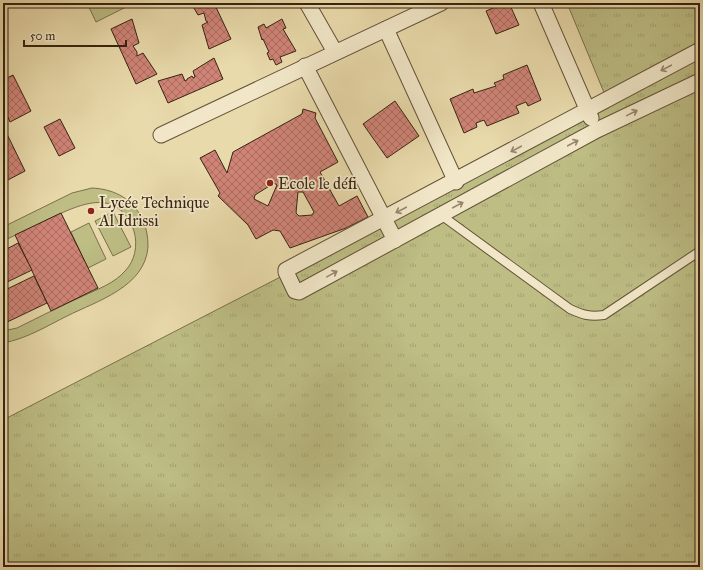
<svg xmlns="http://www.w3.org/2000/svg" width="703" height="570" font-family="'IM FELL Great Primer',serif">
<defs>
<pattern id="grass-tufts" width="24" height="20" patternUnits="userSpaceOnUse"><rect width="24" height="20" fill="#bdbd84"/><path d="M3 7l-1-3M5 7V3M7 7l1-3M15 17l-1-3M17 17v-4M19 17l1-3" fill="none" stroke="#a3a271"/></pattern>
<pattern id="building-cross-hatch" width="8" height="8" patternUnits="userSpaceOnUse"><rect width="8" height="8" fill="#d08477"/><path d="M0 0l8 8M0 8l8-8" fill="none" stroke="#aa6c60"/></pattern>
</defs>
<rect width="100%" height="100%" fill="#e9daab"/>
<filter id="stains"><feTurbulence type="fractalNoise" baseFrequency=".005" numOctaves="4"/><feColorMatrix values="0 0 0 0 .2 0 0 0 0 .09 0 0 0 0 .02 0 0 0 .5 -.17"/></filter>
<radialGradient id="worn" r=".72"><stop offset=".6" stop-color="#630" stop-opacity="0"/><stop offset="1" stop-color="#630" stop-opacity=".3"/></radialGradient>
<polygon fill="url(#grass-tufts)" stroke="#7a704a" points="567,3 700,3 700,567 3,567 3,420 610,107"/>
<g fill="#bdbd84" stroke="#7a704a">
<polygon points="87,3 132,3 132,4 96,22"/>
<path d="M 92,188 C 112,189 130,197 140,215 C 146,225 148,235 148,247 C 145,287 97,301 67,316 C 47,326 26,339 3,343 L 3,331 L 17,328 C 39,317 61,306 83,296 C 98,289 115,283 125,271 C 135,261 138,245 134,231 C 117,185 78,205 47,220 C 32,227 18,234 3,241 L 3,227 L 72,193 Z"/>
<polygon points="113,212 131,247 113,256 95,221"/>
<polygon points="89,223 106,259 88,268 71,232"/>
</g>
<g fill="url(#building-cross-hatch)" stroke="#372311" fill-rule="evenodd">
<polygon points="191,3 214,3 231,39 209,49 202,25 208,22 206,21 204,13 198,15"/>
<polygon points="505,3 509,3 519,25 496,34 486,11"/>
<polygon points="132,19 139,43 133,46 137,52 137,56 143,53 157,74 136,84 111,29"/>
<polygon points="282,19 286,28 283,29 296,51 280,57 282,62 276,65 273,59 270,60 267,53 269,52 263,39 262,40 258,27 264,24 266,28"/>
<polygon points="214,58 223,79 168,103 158,81 182,74 185,81 187,80 187,79 192,76 193,78 195,77 193,71"/>
<polygon points="527,65 541,100 528,106 526,102 516,106 519,113 487,126 484,120 476,123 477,127 464,133 450,99 473,89 474,93 496,86 494,83 504,79 503,75"/>
<polygon points="13,75 31,111 10,122 7,115 3,117 3,80"/>
<polygon points="395,101 419,136 387,158 363,124"/>
<path d="M 303,109 L 316,113 L 315,118 L 338,162 L 320,172 L 339,206 L 357,196 L 368,217 L 346,228 L 290,248 L 280,231 L 273,230 L 256,239 L 248,225 L 218,196 L 220,193 L 200,158 L 215,150 L 227,173 L 233,152 L 302,114 ZM 274,183 L 277,185 L 268,206 L 254,199 L 255,195 ZM 298,192 L 303,192 L 314,212 L 312,215 L 299,216 L 296,213 Z"/>
<polygon points="60,119 75,148 59,156 44,127"/>
<polygon points="5,130 25,171 4,182 3,131"/>
<polygon points="61,213 98,288 51,311 15,235"/>
<polygon points="18,243 32,270 3,284 3,251"/>
<polygon points="34,276 47,303 3,324 3,291"/>
</g>
<g fill="none" stroke-linecap="round" stroke-linejoin="round">
<g stroke="#645138" stroke-width="10">
<path id="lane" d="M 441,215 L 570,309 C 583,315 590,317 604,315 L 700,251"/>
</g>
<g stroke="#645138" stroke-width="17">
<g id="street">
<polyline points="307,3 335,52"/>
<polyline points="541,3 591,118"/>
<polyline points="386,29 456,182"/>
<polyline points="700,50 286,270 286,272 295,291 299,292 597,130 700,81"/>
<polyline points="305,66 395,240"/>
<polyline points="161,135 441,3"/>
</g>
</g>
<use href="#lane" stroke="#f1e7c8" stroke-width="8"/>
<use href="#street" stroke="#f1e7c8" stroke-width="15"/>
</g>
<defs><path id="oneway-shaft" d="M-6 0H5M1.5-3L5.5 0L1.5 3" fill="none" stroke-width="1.6" stroke-linecap="round" stroke-linejoin="round"/></defs>
<g stroke="#94856c">
<use href="#oneway-shaft" transform="translate(666 68) rotate(152)"/>
<use href="#oneway-shaft" transform="translate(632 113) rotate(-26)"/>
<use href="#oneway-shaft" transform="translate(573 143) rotate(-28)"/>
<use href="#oneway-shaft" transform="translate(516 149) rotate(152)"/>
<use href="#oneway-shaft" transform="translate(458 205) rotate(-28)"/>
<use href="#oneway-shaft" transform="translate(401 210) rotate(152)"/>
<use href="#oneway-shaft" transform="translate(332 274) rotate(-29)"/>
</g>
<g fill="#8f2418" stroke="#f1e7c8" stroke-width="1.5">
<circle cx="270" cy="183" r="4"/>
<circle cx="91" cy="211" r="4"/>
</g>
<g text-anchor="middle" stroke-width="3.5" stroke-linejoin="round" paint-order="stroke">
<g font-size="16" fill="#372311" stroke="#f1e7c8" text-anchor="start">
<text x="278" y="189">Ecole le défi</text>
<text x="99" y="208">Lycée Technique<tspan x="99" dy="18">Al Idrissi</tspan></text>
</g>
</g>
<rect width="703" height="570" fill="none" stroke="#e9daab" stroke-width="16"/>
<rect x="4" y="4" width="695" height="562" fill="none" stroke="#372311" stroke-width="2"/>
<rect x="8" y="8" width="687" height="554" fill="none" stroke="#372311"/>
<path d="M24 40v6h102v-6" fill="none" stroke="#372311" stroke-width="2"/>
<text x="30" y="40" font-size="12" fill="#372311" stroke="#f1e7c8" stroke-width="3" paint-order="stroke">50 m</text>
<rect width="100%" height="100%" filter="url(#stains)"/>
<rect width="100%" height="100%" fill="url(#worn)"/>
</svg>
